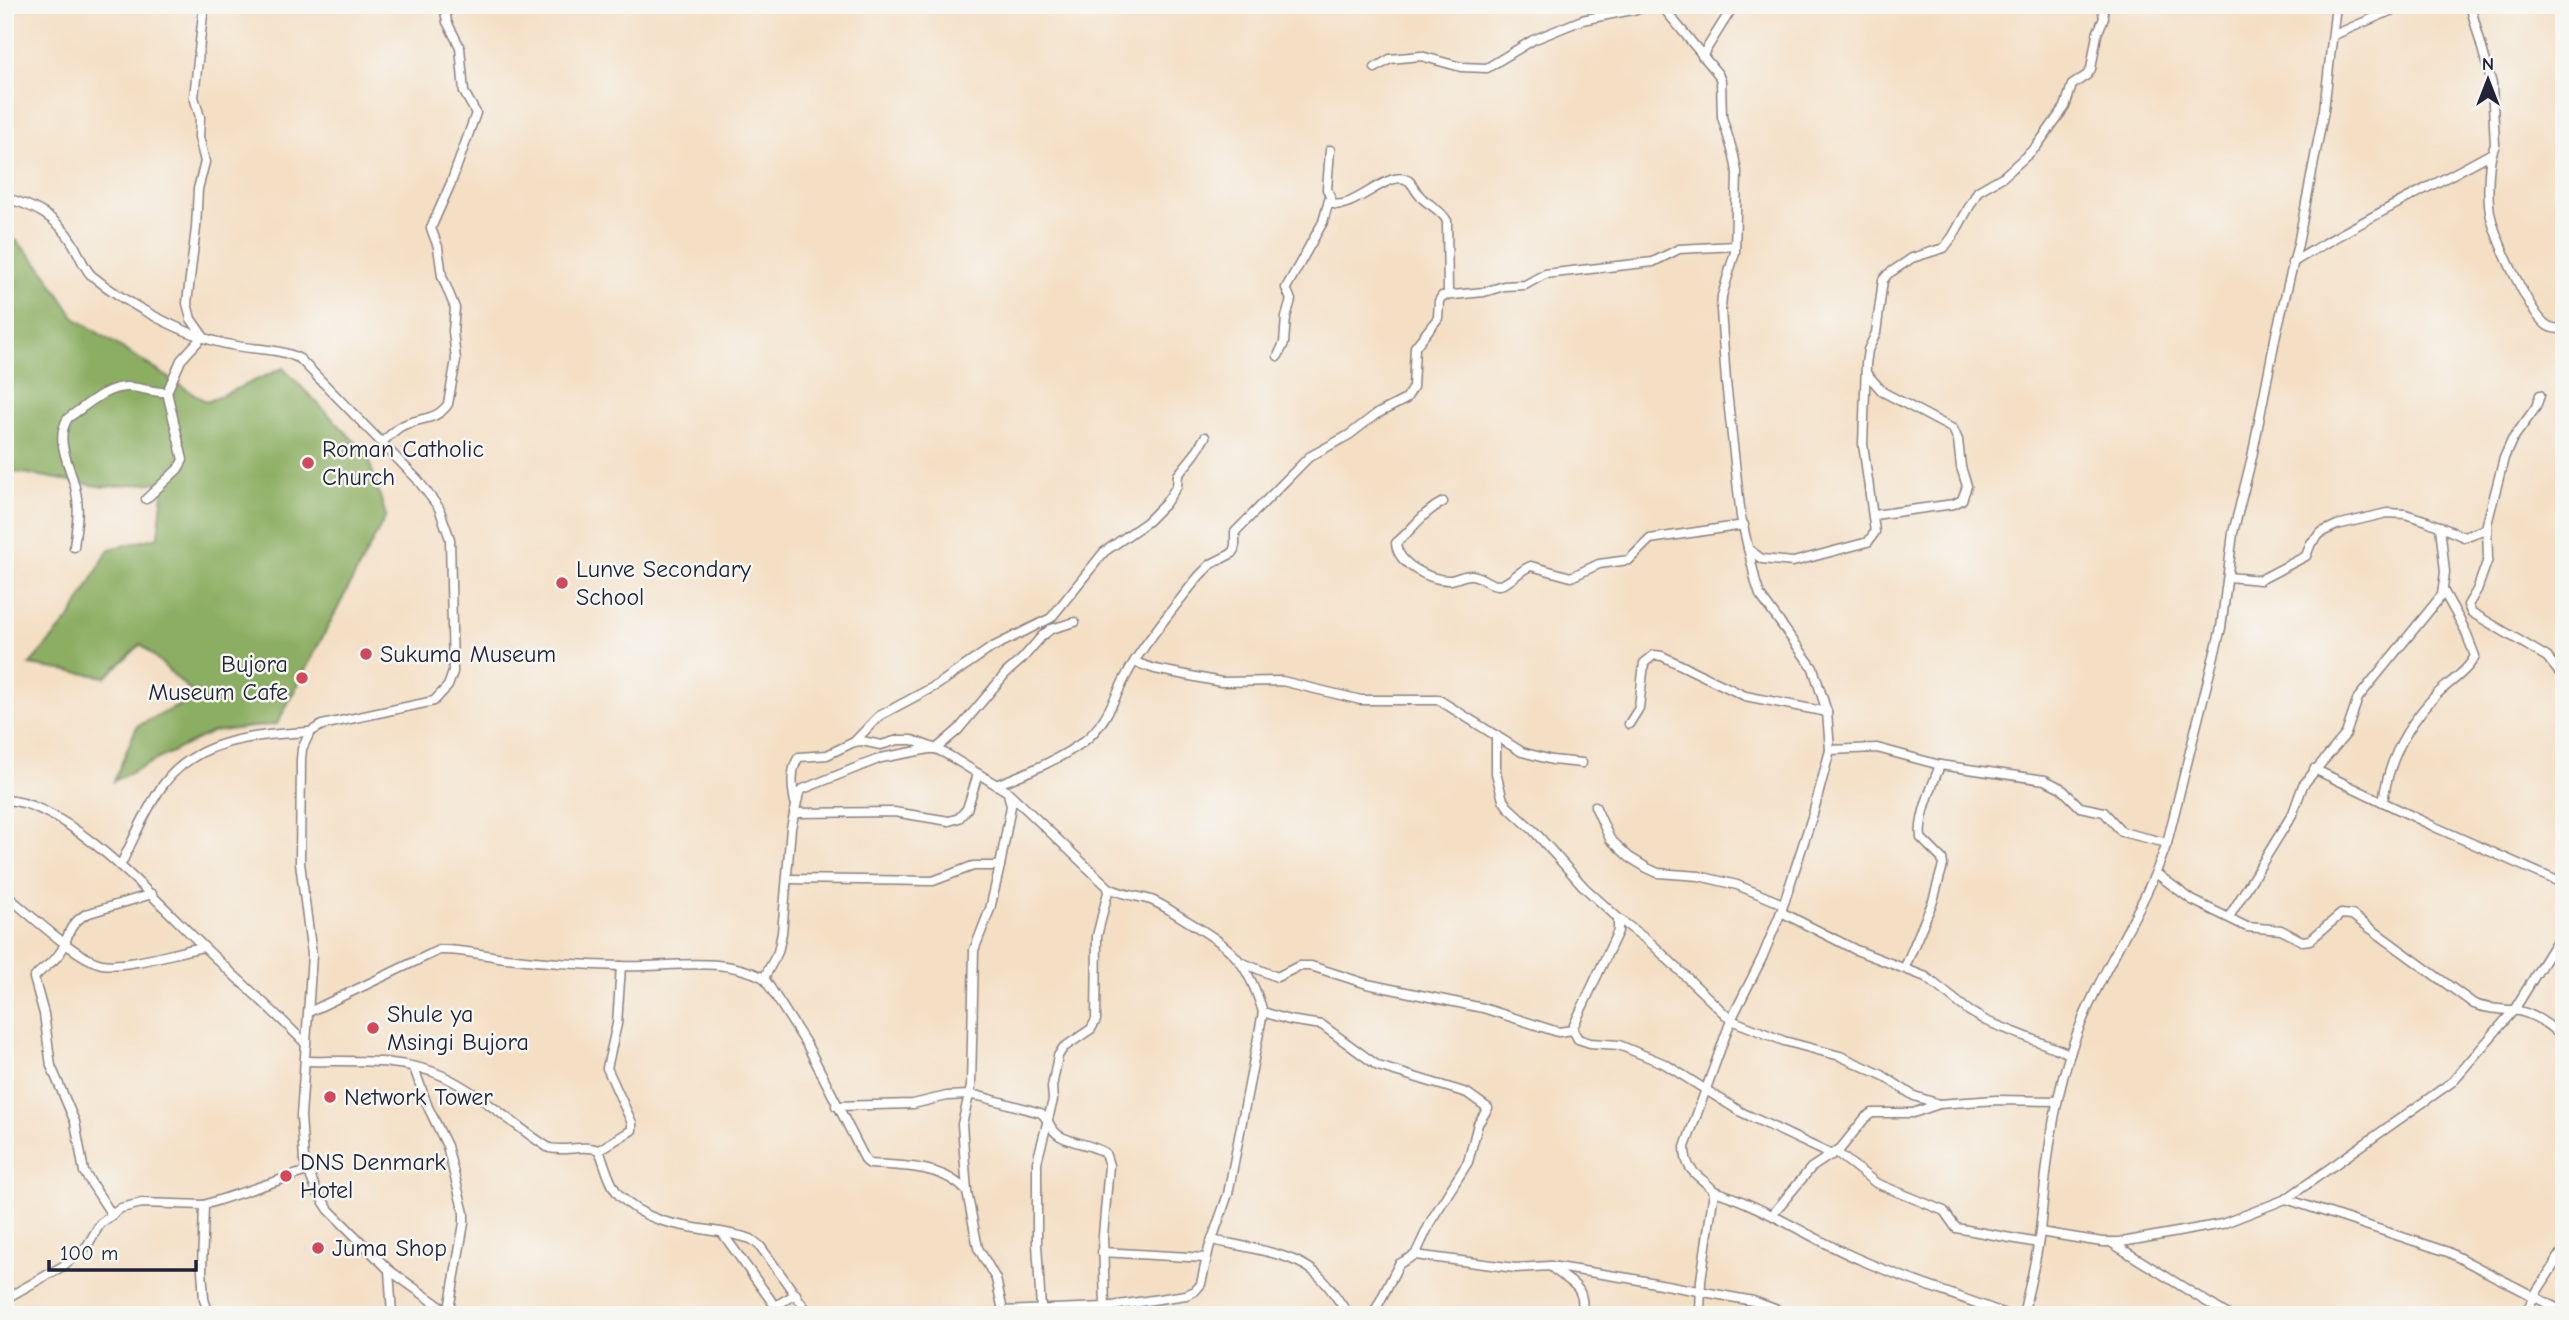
<svg xmlns="http://www.w3.org/2000/svg" width="2569" height="1320" font-family="'Comic Neue',sans-serif">
<rect width="100%" height="100%" fill="#f6f6f2"/>
<filter id="ink" filterUnits="userSpaceOnUse"><feTurbulence type="fractalNoise" baseFrequency=".0143" numOctaves="2"/><feDisplacementMap in="SourceGraphic" scale="14" xChannelSelector="R" yChannelSelector="G"/><feConvolveMatrix kernelMatrix="1 2 1 2 8 2 1 2 1" color-interpolation-filters="sRGB"/></filter>
<filter id="wash" filterUnits="userSpaceOnUse"><feTurbulence type="fractalNoise" baseFrequency=".00686" numOctaves="4" result="noise"/><feDisplacementMap in="SourceGraphic" scale="28" xChannelSelector="R" yChannelSelector="G"/><feGaussianBlur stdDeviation="1.57" result="paint"/><feColorMatrix in="noise" values="0 0 0 0 0 0 0 0 0 0 0 0 0 0 0 0 0 1.4 0 .05"/><feComposite in="paint" operator="in"/></filter>
<g filter="url(#wash)">
<rect width="100%" height="100%" fill="#f4dfc4"/>
<polygon fill="#8cae62" stroke="#57684e" stroke-width="2" points="5,237 17,241 42,268 75,318 207,402 283,368 367,454 386,516 277,724 212,732 114,781 137,726 197,697 141,644 106,677 29,665 71,617 109,549 158,537 164,482 104,487 5,470"/>
</g>
<g filter="url(#ink)">
<g fill="none" stroke-linecap="round" stroke-linejoin="round">
<g stroke="#8b8080" stroke-width="11">
<g id="street">
<path d="M 1661,5 L 1718,74 L 1721,81 L 1722,117 L 1734,156 L 1737,172 L 1735,252 L 1722,296 L 1721,310 L 1726,382 L 1741,517 L 1756,583 L 1760,595 L 1813,668 L 1827,712 L 1830,750 L 1813,814 L 1781,912 L 1762,958 L 1731,1020 L 1685,1147 C 1685,1173 1699,1174 1714,1191 L 1701,1280 L 1700,1315"/>
<polyline points="2334,35 2404,5"/>
<polyline points="1702,56 1734,5"/>
<polyline points="1375,68 1390,59 1421,56 1461,67 1487,68 1533,40 1582,20 1657,5"/>
<path d="M 1330,150 L 1327,189 L 1333,204 C 1355,210 1390,167 1409,181 C 1414,186 1417,194 1423,199 C 1431,206 1442,211 1447,221 L 1448,294"/>
<path d="M 2492,153 C 2488,168 2487,202 2491,217 C 2496,239 2530,315 2548,326 C 2553,329 2558,329 2564,329"/>
<path d="M 5,198 C 33,205 57,217 72,242 C 79,253 82,265 91,275 C 126,304 187,337 231,345 C 254,350 280,348 300,359 L 417,479 L 439,508 L 450,539 L 453,672 L 448,686 L 434,701 L 322,725 L 310,732 L 302,749 L 301,759 L 300,863 L 312,955 L 301,1116 L 304,1160 L 316,1190 L 329,1210 L 389,1270 L 452,1315"/>
<path d="M 2292,263 C 2356,223 2425,190 2492,153 L 2495,145 L 2492,84 L 2470,5"/>
<polyline points="1278,356 1284,343 1286,317 1291,300 1286,288 1323,222 1329,200"/>
<polyline points="1866,373 1883,392 1953,429 1958,440 1961,467 1967,486 1962,500 1954,504 1874,515"/>
<polyline points="2540,395 2536,407 2512,440 2504,458 2487,524 2488,559 2477,590 2468,605 2471,612 2547,657 2559,672 2564,674"/>
<path d="M 382,442 C 388,437 394,431 400,427 C 417,417 436,422 448,404 L 456,360 L 453,331 L 455,308 L 442,276 L 438,247 L 431,228 L 451,183 L 476,113 L 464,92 L 460,47 L 447,22 L 444,5"/>
<polyline points="146,499 178,469 183,460 167,392"/>
<path d="M 1443,502 C 1424,511 1412,530 1396,543 C 1397,564 1431,581 1451,580 C 1458,579 1465,574 1472,575 C 1481,576 1489,585 1498,585 C 1509,585 1520,569 1531,566 L 1571,577 L 1599,564 L 1629,560 L 1650,539 L 1744,525"/>
<path d="M 74,547 C 76,529 80,509 76,492 C 72,468 53,441 68,418 C 86,406 106,386 128,387 C 141,387 154,393 167,392 L 181,360 L 203,336 L 191,319 L 187,303 L 196,228 L 198,189 L 205,162 L 199,137 L 200,117 L 194,97 L 204,5"/>
<polyline points="1748,549 1762,559 1793,562 1868,542 1875,532 1863,444 1866,364 1868,350 1876,333 1883,280 1888,274 1912,258 1944,248 1953,236 1978,191 2004,176 2036,147 2065,107 2072,85 2087,75 2091,69 2097,34 2104,18 2102,5"/>
<polyline points="2228,577 2260,580 2306,556 2311,543 2322,532 2337,525 2387,513 2405,514 2427,521 2464,537 2486,529"/>
<polyline points="1134,662 1155,669 1221,682 1282,681 1361,700 1439,700 1522,752 1552,760 1582,763"/>
<polyline points="1629,724 1639,708 1644,663 1654,655 1662,656 1745,696 1827,712"/>
<polyline points="1496,735 1496,773 1503,800 1508,807 1534,831 1584,887 1618,918 1652,944 1731,1020 1784,1041 1840,1056 1882,1075 1914,1096 1939,1104"/>
<polyline points="854,742 879,716 937,685 991,648 1051,618 1104,552 1147,522 1165,504 1177,486 1178,475 1195,454 1205,437"/>
<polyline points="1830,750 1877,748 1940,765 2045,780 2061,788 2080,807 2104,812 2122,832 2167,843"/>
<polyline points="2314,769 2435,827 2564,884"/>
<path d="M 996,785 C 1026,773 1057,761 1083,742 C 1109,723 1117,688 1134,662 C 1153,632 1177,604 1199,576 L 1211,564 L 1233,553 L 1235,545 L 1235,532 L 1309,457 L 1349,435 L 1375,415 L 1406,399 L 1413,387 L 1415,347 L 1438,318 L 1439,301 L 1442,296 L 1484,292 L 1504,286 L 1525,285 L 1545,274 L 1653,262 L 1679,249 L 1735,246"/>
<path d="M 5,800 C 69,802 159,904 204,947 C 238,980 273,1010 306,1044"/>
<path d="M 795,802 C 792,788 790,769 799,757 L 827,755 L 854,742 L 862,741 L 881,745 L 898,740 L 912,740 L 936,749 L 958,730 L 1006,673 L 1022,659 L 1042,636 L 1051,629 L 1075,622"/>
<path d="M 2383,802 C 2388,762 2407,725 2436,695 C 2448,683 2467,672 2475,656 L 2464,628 L 2443,590"/>
<polyline points="1595,806 1610,839 1629,857 1647,868 1658,873 1699,876 1737,885 1783,904"/>
<polyline points="794,813 894,812 949,821 959,818 967,809 978,774"/>
<path d="M 120,866 C 134,839 145,810 163,785 C 197,738 258,735 310,732"/>
<path d="M 2157,874 L 2192,900 L 2247,927 L 2281,930 L 2302,941 L 2310,940 L 2341,914 L 2352,915 L 2474,1004 C 2487,1009 2497,1009 2511,1010 C 2531,1011 2551,1026 2564,1039"/>
<polyline points="788,879 933,881 973,866 1000,866"/>
<path d="M 5,894 C 26,911 78,960 102,964 C 128,968 176,952 203,947"/>
<polyline points="1781,912 1856,950 1926,977 1969,1011 1986,1021 2070,1054"/>
<polyline points="2229,917 2293,813 2303,785 2346,734 2358,698 2442,595 2445,572 2440,526"/>
<polyline points="1618,918 1618,931 1574,1025 1573,1030 1578,1039 1590,1043 1619,1045 1665,1064 1741,1112 1832,1155"/>
<polyline points="1243,963 1277,977 1299,966 1311,966 1367,984 1483,1008 1558,1032 1573,1030"/>
<path d="M 1905,967 L 1933,901 L 1943,865 L 1942,859 L 1921,838 C 1918,818 1933,784 1940,765"/>
<path d="M 764,978 L 778,952 L 782,933 L 791,828 L 799,793 L 803,789 L 881,758 L 929,749 L 936,749 L 948,755 L 1008,792 L 1109,888 C 1126,896 1135,895 1151,900 C 1164,905 1177,915 1189,922 C 1233,949 1247,960 1263,1012 L 1228,1194 L 1209,1248 L 1201,1284 L 1195,1291 L 1186,1295 L 1105,1307"/>
<path d="M 309,1012 L 439,950 C 459,949 478,954 498,957 C 538,962 581,965 621,966 C 668,968 720,955 764,978 L 807,1045 L 866,1161 L 870,1164 C 903,1166 944,1165 967,1192 L 978,1248 L 996,1279 L 1004,1315"/>
<polyline points="1263,1012 1289,1020 1322,1025 1378,1066 1467,1093 1488,1108 1478,1124 1468,1162 1432,1219 1415,1255"/>
<path d="M 305,1061 C 349,1062 402,1057 443,1076 C 481,1094 513,1125 549,1148 C 566,1152 582,1144 599,1150 L 632,1130 L 632,1123 L 607,1068 L 617,1024 L 621,966"/>
<polyline points="414,1068 428,1107 447,1146 464,1213 464,1223 448,1315"/>
<path d="M 836,1106 L 913,1104 L 947,1096 L 969,1095 L 979,1096 L 1041,1113 C 1050,1120 1049,1130 1060,1136 C 1074,1144 1092,1144 1105,1153 L 1109,1165 L 1103,1236 L 1105,1307 L 1003,1311"/>
<path d="M 599,1150 C 605,1164 609,1184 619,1195 C 654,1232 707,1225 751,1239 L 760,1246 L 810,1315"/>
<polyline points="1836,1152 1876,1183 1944,1211 1956,1228 2038,1243"/>
<path d="M 1714,1191 C 1766,1207 1811,1239 1861,1260 C 1909,1281 1960,1296 2008,1315"/>
<polyline points="967,1192 962,1124 971,1087 974,950 990,909 1000,866 1011,806 1008,793"/>
<polyline points="2286,1199 2448,1252 2564,1312"/>
<polyline points="204,1205 202,1270 204,1299 209,1315"/>
<path d="M 112,1215 L 84,1172 L 75,1122 L 51,1066 L 44,1014 L 34,978 C 40,970 48,966 55,959 C 72,942 61,930 86,914 L 152,894"/>
<polyline points="1772,1215 1811,1168 1841,1148 1865,1118 1872,1113 1913,1113 1939,1104 1952,1103 1996,1100 2057,1101"/>
<polyline points="2040,1232 2102,1242 2122,1242 2222,1224 2286,1199 2452,1082 2514,1010 2564,929"/>
<polyline points="723,1234 775,1306 771,1315"/>
<path d="M 1212,1240 C 1243,1247 1297,1253 1319,1276 C 1331,1287 1339,1302 1349,1315"/>
<polyline points="2112,1243 2228,1315"/>
<polyline points="1102,1252 1206,1258"/>
<path d="M 1550,1266 C 1570,1284 1586,1283 1582,1315"/>
<polyline points="389,1270 392,1315"/>
<polyline points="5,1299 63,1266 87,1246 100,1224 121,1208 142,1203 204,1205 307,1171"/>
<polyline points="775,1306 796,1294"/>
<polyline points="1041,1309 1037,1244 1037,1162 1053,1100 1052,1087 1058,1056 1063,1048 1091,1029 1096,1020 1097,936 1109,888"/>
<polyline points="1373,1315 1399,1264 1415,1255 1515,1268 1550,1266 1628,1278 1753,1301 1791,1315"/>
<path d="M 2023,1315 C 2029,1287 2037,1259 2040,1231 C 2046,1171 2051,1114 2069,1057 C 2092,981 2142,917 2167,843 L 2221,628 L 2233,533 L 2252,457 L 2276,334 L 2298,244 L 2324,110 L 2336,5"/>
<polyline points="2525,1315 2534,1296 2564,1249"/>
</g>
</g>
<use href="#street" stroke="#fff" stroke-width="8"/>
</g>
</g>
<g fill="#d1495b" stroke="#f6f6f2" stroke-width="2.5">
<circle cx="308" cy="463" r="7"/>
<circle cx="562" cy="583" r="7"/>
<circle cx="366" cy="654" r="7"/>
<circle cx="302" cy="678" r="7"/>
<circle cx="373" cy="1028" r="7"/>
<circle cx="330" cy="1097" r="7"/>
<circle cx="286" cy="1176" r="7"/>
<circle cx="318" cy="1248" r="7"/>
</g>
<g text-anchor="middle" stroke-width="5" stroke-linejoin="round" paint-order="stroke">
<g font-size="24" fill="#22223b" stroke="#f6f6f2" text-anchor="start">
<text x="322" y="457">Roman Catholic<tspan x="322" dy="28">Church</tspan></text>
<text x="576" y="577">Lunve Secondary<tspan x="576" dy="28">School</tspan></text>
<text x="380" y="662">Sukuma Museum</text>
<text x="288" y="672" text-anchor="end">Bujora<tspan x="288" dy="28">Museum Cafe</tspan></text>
<text x="387" y="1022">Shule ya<tspan x="387" dy="28">Msingi Bujora</tspan></text>
<text x="344" y="1105">Network Tower</text>
<text x="300" y="1170">DNS Denmark<tspan x="300" dy="28">Hotel</tspan></text>
<text x="332" y="1256">Juma Shop</text>
</g>
</g>
<rect width="2569" height="1320" fill="none" stroke="#f6f6f2" stroke-width="28"/>
<g transform="translate(2488 80)" stroke="#f6f6f2" stroke-width="5" paint-order="stroke">
<path d="M0-5L12 26L0 18L-12 26Z" fill="#22223b"/>
<text y="-10" font-size="19" font-weight="bold" text-anchor="middle" fill="#22223b">N</text>
</g>
<path d="M49 1260v10h147v-10" fill="none" stroke="#22223b" stroke-width="3.5"/>
<text x="60" y="1260" font-size="21" fill="#22223b" stroke="#f6f6f2" stroke-width="5" paint-order="stroke">100 m</text>
</svg>
